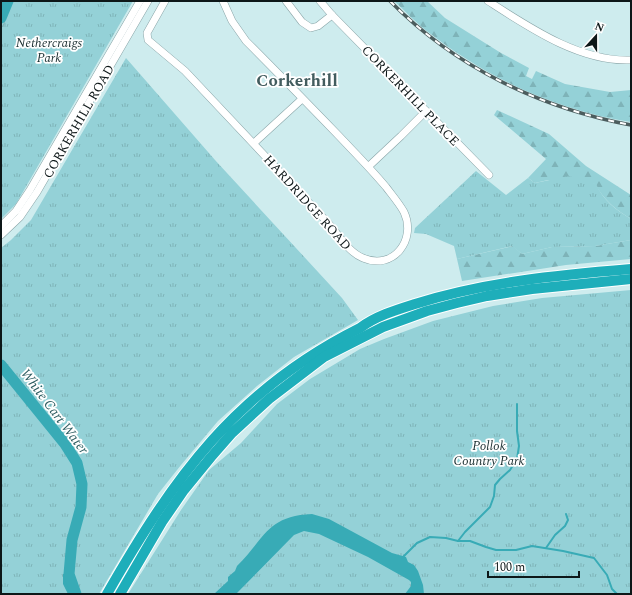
<svg xmlns="http://www.w3.org/2000/svg" width="632" height="595" font-family="Spectral,serif">
<defs>
<pattern id="forest-firs" width="22" height="20" patternUnits="userSpaceOnUse"><rect width="22" height="20" fill="#94d1d7"/><path d="M5 1l3.5 6h-7zM16 11l3.5 6h-7z" fill="#7eb3b8"/></pattern>
<pattern id="park-tufts" width="24" height="20" patternUnits="userSpaceOnUse"><rect width="24" height="20" fill="#94d1d7"/><path d="M3 7l-1-3M5 7V3M7 7l1-3M15 17l-1-3M17 17v-4M19 17l1-3" fill="none" stroke="#7eb3b8"/></pattern>
</defs>
<rect width="100%" height="100%" fill="#ceecee"/>
<g fill="url(#forest-firs)">
<polygon points="1,1 27,1 1,50"/>
<path d="M 394,1 L 427,1 L 445,18 L 501,53 L 529,68 L 526,76 L 532,79 L 536,71 L 565,84 L 610,92 L 631,90 L 631,122 C 556,110 487,78 428,32 C 416,23 405,11 394,1 Z"/>
<path d="M 497,110 L 549,134 L 586,166 L 631,195 L 631,219 C 616,210 604,200 595,184 L 548,180 L 535,183 L 528,178 L 546,159 L 494,115 Z"/>
<polygon points="631,240 631,259 566,265 462,281 457,259 513,246 522,254 552,247 595,246"/>
</g>
<g fill="url(#park-tufts)">
<polygon points="13,1 133,1 16,204 1,219 1,33"/>
<polygon points="126,58 215,160 342,298 358,320 294,357 257,386 218,421 181,465 158,494 99,594 1,594 1,248 11,240 31,220"/>
<path d="M 476,171 L 506,195 L 528,178 L 535,183 L 569,176 L 596,184 C 603,200 616,210 631,219 L 631,240 L 595,246 L 552,247 L 522,254 L 512,246 L 457,259 L 454,246 L 426,234 L 414,233 L 415,228 Z"/>
<polygon points="631,290 631,594 128,594 181,510 209,470 241,443 277,404 310,379 360,349 384,339 433,321 493,306 542,298"/>
</g>
<g fill="#38abb6">
<path d="M 312,514 L 329,519 L 392,553 L 406,557 L 408,562 L 414,565 L 418,571 L 423,585 L 424,594 L 405,594 L 411,586 L 411,582 L 409,580 L 368,557 L 319,534 L 304,531 L 294,535 L 236,594 L 214,594 L 228,581 L 228,577 L 235,571 L 237,566 C 265,539 266,516 312,514 Z"/>
<polygon points="74,573 78,591 80,594 68,594 63,584 63,574"/>
</g>
<g fill="none" stroke-linecap="round" stroke-linejoin="round">
<g stroke="#38abb6" stroke-width="2">
<polyline points="458,541 465,532 490,507 494,496 495,485 500,479 510,470 517,459 519,446 517,431 517,404"/>
<polyline points="546,548 555,535 565,526 568,520 566,514"/>
<polyline points="402,558 417,543 430,537 446,538 458,541 470,541 486,547 496,550 516,550 532,546 563,551 594,558 607,575 612,589 617,594"/>
</g>
<g stroke="#38abb6" stroke-width="11">
<polyline points="1,18 8,1"/>
<polyline points="1,365 65,444 77,463 82,484 81,507 72,540 69,574 76,594"/>
</g>
<g stroke="#88a4a7" stroke-width="8">
<g id="minor">
<path d="M 165,1 L 147,33 L 148,40 L 185,71 L 329,224 C 339,235 348,252 363,258 C 393,271 417,240 404,212 C 399,203 392,195 386,187 C 371,169 355,153 339,136 C 308,104 277,72 246,41 L 232,21 L 223,1"/>
<polyline points="286,1 302,22 311,28 318,26 332,15"/>
<polyline points="320,1 332,15 489,175"/>
<path d="M 488,1 C 530,28 580,62 631,60"/>
<polyline points="254,143 302,99"/>
<polyline points="369,166 401,136 426,111"/>
<polyline points="1,226 16,211 30,190 140,1"/>
<polyline points="1,235 20,217 37,192 148,1"/>
</g>
</g>
<g stroke="#fff" stroke-width="12">
<g id="highway">
<path d="M 107,594 C 174,477 236,390 360,328 C 376,316 396,310 415,304 C 485,282 558,275 631,269"/>
<polyline points="120,594 162,522 184,490 211,457 232,433 269,399 324,357 383,327 427,311 457,303 487,296 532,289 631,279"/>
</g>
</g>
<use href="#minor" stroke="#fff" stroke-width="7"/>
<use href="#highway" stroke="#1eaeba" stroke-width="10"/>
<g stroke="#4c5d5e" stroke-width="3.5">
<path id="rail" d="M 390,1 C 455,67 540,108 631,125"/>
</g>
<use href="#rail" stroke="#fff" stroke-width="2" stroke-dasharray="6" stroke-linecap="butt"/>
</g>
<g text-anchor="middle" stroke-width="3.5" stroke-linejoin="round" paint-order="stroke">
<g font-size="13" font-style="italic" fill="#1c3032" stroke="#fff">
<text x="49" y="47">Nethercraigs<tspan x="49" dy="15">Park</tspan></text>
<text x="489" y="450">Pollok<tspan x="489" dy="15">Country Park</tspan></text>
</g>
<g font-size="13" fill="#0d1718" stroke="#fff">
<text transform="translate(411 95) rotate(46)" y="5">CORKERHILL PLACE</text>
<text transform="translate(78 121) rotate(-60)" y="5">CORKERHILL ROAD</text>
<text transform="translate(308 202) rotate(48)" y="5">HARDRIDGE ROAD</text>
</g>
<g font-size="14" font-style="italic" fill="#2d5d61" stroke="#fff">
<text transform="translate(55 411) rotate(53)" y="5">White Cart Water</text>
</g>
<g font-size="17" font-weight="bold" fill="#425c5e" stroke="#fff">
<text x="297" y="86">Corkerhill</text>
</g>
</g>
<rect width="632" height="595" fill="none" stroke="#0d1718" stroke-width="4"/>
<g transform="translate(596 36) rotate(21)" stroke="#ffffff" stroke-width="3" paint-order="stroke">
<path d="M0-3L7 15L0 10L-7 15Z" fill="#0d1718"/>
<text y="-6" font-size="11" font-weight="bold" text-anchor="middle" fill="#0d1718">N</text>
</g>
<path d="M488 571v6h91v-6" fill="none" stroke="#0d1718" stroke-width="2"/>
<text x="494" y="571" font-size="12" fill="#0d1718" stroke="#ffffff" stroke-width="3" paint-order="stroke">100 m</text>
</svg>
